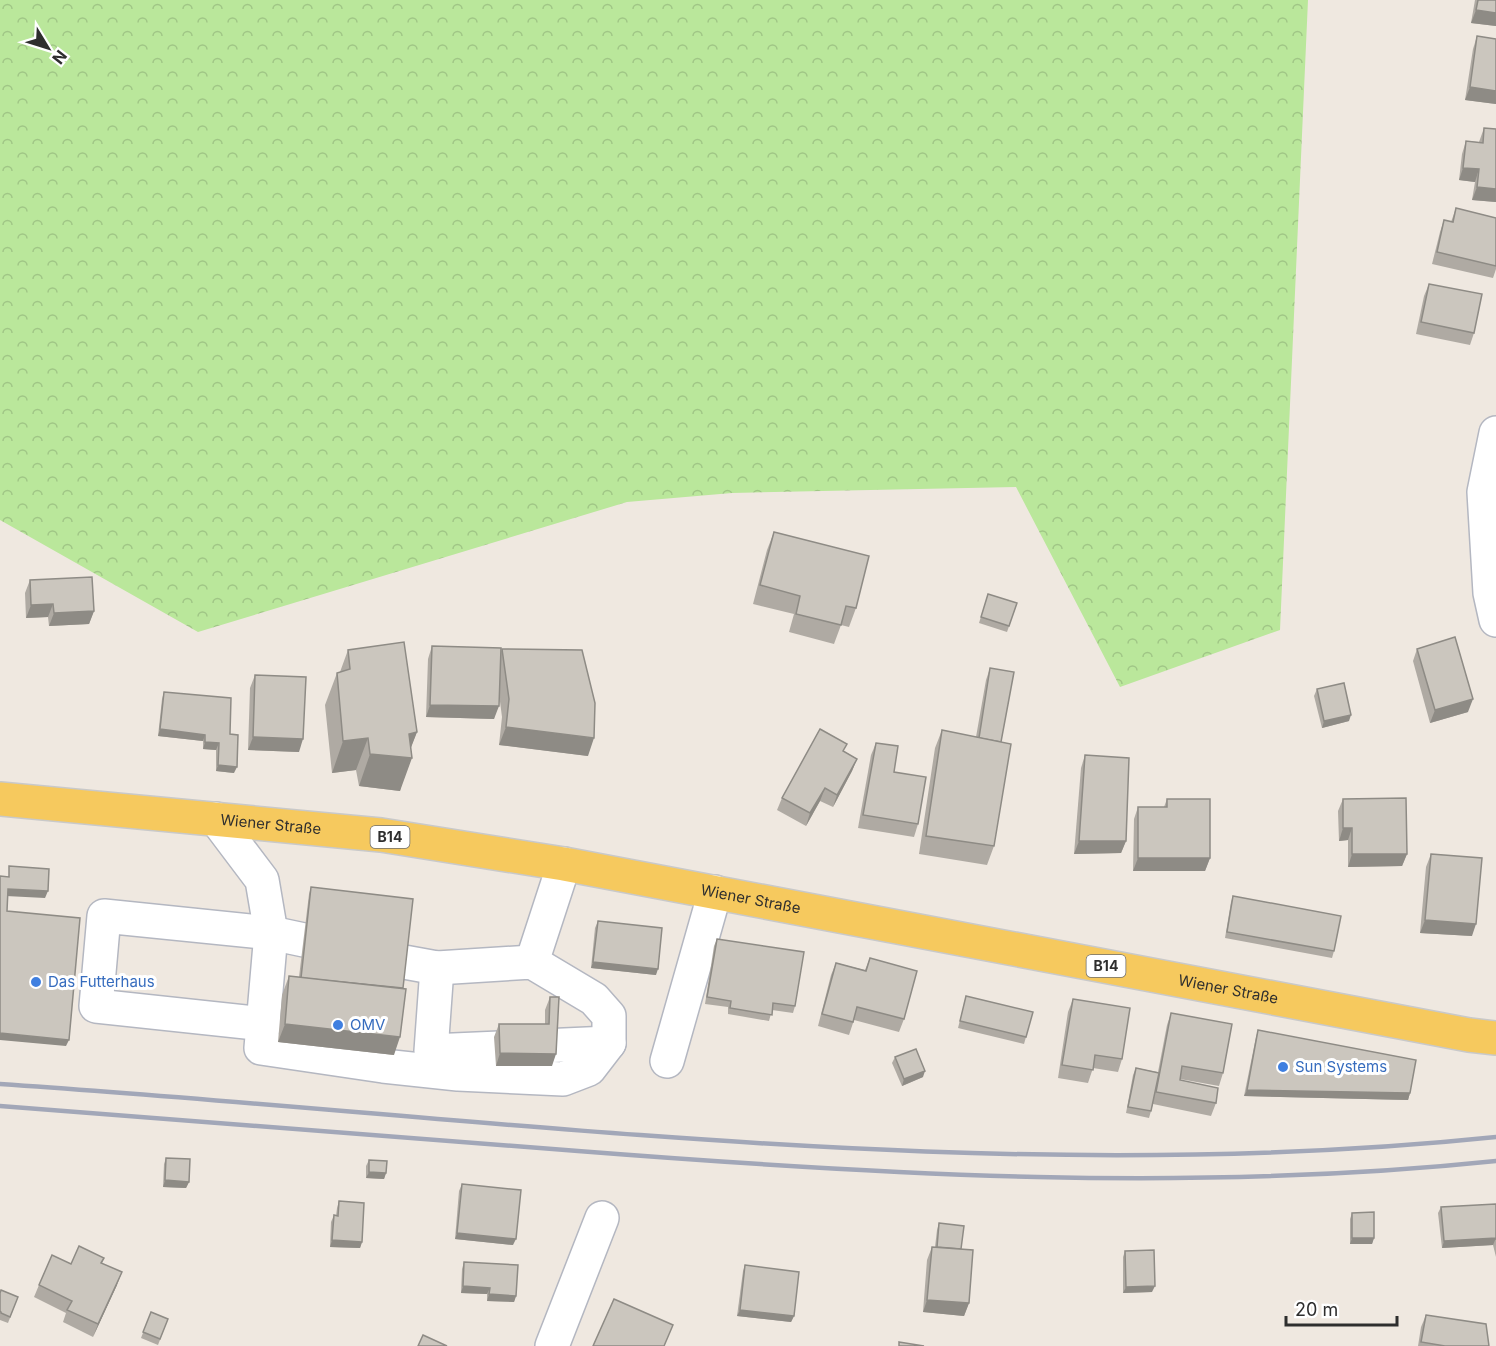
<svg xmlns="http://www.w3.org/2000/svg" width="1496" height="1346" font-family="Inter,sans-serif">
<defs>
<pattern id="forest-crowns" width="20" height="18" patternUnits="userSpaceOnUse" patternTransform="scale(1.5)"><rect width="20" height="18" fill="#bae79b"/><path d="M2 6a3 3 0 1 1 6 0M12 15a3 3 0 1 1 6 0" fill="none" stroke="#a0c686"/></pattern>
</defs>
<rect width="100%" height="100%" fill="#efe8e0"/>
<polygon fill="url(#forest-crowns)" points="0,0 1308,0 1280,630 1120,687 1016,487 732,493 627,502 198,632 0,520"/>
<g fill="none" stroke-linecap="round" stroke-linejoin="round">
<g stroke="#b4b7c1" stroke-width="36">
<g id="minor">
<polyline points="1496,433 1484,492 1490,593 1496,620"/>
<polyline points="216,819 262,880 271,933 261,1048 383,1066 458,1074 563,1079 589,1069 609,1043 609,1016 594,999 532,962 437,968 404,962"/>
<polyline points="532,962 564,864"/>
<polyline points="437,968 431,1051 609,1043"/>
<polyline points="264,1024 96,1006 104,916 271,933 304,940"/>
<polyline points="667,1061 715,892"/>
<polyline points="552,1346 602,1218"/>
</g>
</g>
<g stroke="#c9c9c9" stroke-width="36">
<g id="major">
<path id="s1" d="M 0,799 L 381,835 L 564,864 L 1469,1035 L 1496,1038"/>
</g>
</g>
<use href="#minor" stroke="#fff" stroke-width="33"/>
<use href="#major" stroke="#f6c95e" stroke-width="33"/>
<g stroke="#a2a7b8" stroke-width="4.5">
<path d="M 0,1084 C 497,1117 997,1189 1496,1137"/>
<path d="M 0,1106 C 193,1121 386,1136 578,1151 C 884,1175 1190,1193 1496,1161"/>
</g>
</g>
<g fill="#afaaa3">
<polygon points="1475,0 1496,0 1496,26 1471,23"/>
<polygon points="1477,36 1496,39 1496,104 1465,100 1473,49"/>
<polygon points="1484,128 1496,129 1496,202 1472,200 1475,182 1459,180 1462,154 1466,141 1479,142"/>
<polygon points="1456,208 1496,218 1496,269 1493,278 1432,264 1440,232 1444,220 1451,222"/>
<polygon points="1429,284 1474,333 1470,345 1416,334 1424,296"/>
<polygon points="774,532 856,608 849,627 841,625 834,644 789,632 794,614 753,604 767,550"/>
<polygon points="30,580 94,611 89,624 49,626 48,617 26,618 25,593"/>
<polygon points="988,594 1017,603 1007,632 979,623"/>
<polygon points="432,646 500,654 502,649 588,756 499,745 502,717 499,694 494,719 426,717 428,659"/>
<polygon points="1417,649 1468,712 1430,723 1413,661"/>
<polygon points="348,650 417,732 410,749 400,791 359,786 356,770 332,773 325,705 337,673 340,672"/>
<polygon points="990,668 1001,742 994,846 987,865 919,854 935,748 942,730 976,737 986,680"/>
<polygon points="255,675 299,752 248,750 250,688"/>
<polygon points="1317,689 1349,721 1322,728 1314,696"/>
<polygon points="164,692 230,734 234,773 216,771 216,750 203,749 203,741 158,736 162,699"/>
<polygon points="876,743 918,824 914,837 858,828 871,755"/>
<polygon points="844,751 857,759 852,771 833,807 820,801 806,826 777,810 782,798"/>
<polygon points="1085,755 1126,841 1121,853 1074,854 1081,768"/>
<polygon points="1167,799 1210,858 1205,871 1133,871 1134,819 1138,807 1164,807"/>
<polygon points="1343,799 1407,854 1402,866 1348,867 1348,840 1339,841 1338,811"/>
<polygon points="1431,854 1472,936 1420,933 1426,867"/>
<polygon points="311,887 394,1055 278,1042 282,995 289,976 299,977 309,894"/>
<polygon points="1233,896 1334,951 1332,958 1225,938 1231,902"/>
<polygon points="598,921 656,975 591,968 595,928"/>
<polygon points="717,939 795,1006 793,1013 772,1010 769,1021 728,1014 728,1007 705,1004 714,946"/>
<polygon points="870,958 904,1019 899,1032 854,1020 849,1035 818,1026 831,975 836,963 865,970"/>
<polygon points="966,996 1026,1037 1024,1044 958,1028"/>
<polygon points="550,997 552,1066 496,1066 494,1037 499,1024 545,1024 545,1010"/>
<polygon points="1073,999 1122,1059 1118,1072 1093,1068 1088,1083 1058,1078 1068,1012"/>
<polygon points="1171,1013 1223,1073 1219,1086 1180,1079 1180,1080 1216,1103 1211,1116 1153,1104 1149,1118 1126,1113 1133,1075 1136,1068 1158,1072 1167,1025"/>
<polygon points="1258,1030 1410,1093 1408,1100 1244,1096 1256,1037"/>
<polygon points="895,1057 923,1077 902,1086 892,1063"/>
<polygon points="166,1158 189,1182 186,1188 163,1187 164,1164"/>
<polygon points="369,1160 386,1173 384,1179 366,1178 366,1166"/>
<polygon points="462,1184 513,1245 455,1239 459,1191"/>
<polygon points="339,1201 362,1242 360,1248 330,1247 331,1222 334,1215 336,1216 337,1208"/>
<polygon points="1496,1204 1496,1257 1493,1245 1442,1248 1438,1213 1441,1207"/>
<polygon points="1352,1213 1374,1238 1372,1244 1350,1244 1350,1219"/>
<polygon points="939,1223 961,1249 969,1303 964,1316 923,1312 927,1260 932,1247 935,1247 937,1230"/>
<polygon points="1125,1251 1152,1292 1123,1293 1123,1257"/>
<polygon points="104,1258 102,1263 117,1285 93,1337 63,1322 66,1313 34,1297 39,1285 71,1264"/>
<polygon points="464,1262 516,1296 514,1302 487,1301 487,1294 461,1293 462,1269"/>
<polygon points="745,1265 794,1316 791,1322 737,1316 743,1271"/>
<polygon points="0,1293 18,1297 8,1323 0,1320"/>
<polygon points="151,1312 168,1319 158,1345 141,1338"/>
<polygon points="1426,1315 1489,1346 1418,1346 1421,1327"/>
</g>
<g fill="#8e8b85">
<polygon points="1476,10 1496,13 1496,26 1471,23"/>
<polygon points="1470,87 1496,91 1496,104 1465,100"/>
<polygon points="1463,168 1479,169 1475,182 1459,180"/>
<polygon points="1477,187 1496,189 1496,202 1472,200"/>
<polygon points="53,604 48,617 26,618 31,605"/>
<polygon points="94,611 89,624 49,626 54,613"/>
<polygon points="1473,699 1468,712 1430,723 1435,710"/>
<polygon points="430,705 499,706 494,719 426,717"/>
<polygon points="1351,715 1349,721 1322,728 1324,721"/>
<polygon points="506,727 594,738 588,756 499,745"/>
<polygon points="160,729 205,735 203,741 158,736"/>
<polygon points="417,732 407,758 412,758 400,791 359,786 370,754 409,734"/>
<polygon points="253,737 303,739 299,752 248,750"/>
<polygon points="368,738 356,770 332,773 343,741"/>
<polygon points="205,742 219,743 216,750 203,749"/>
<polygon points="857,759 852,771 833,807 837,795"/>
<polygon points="218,765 237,767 234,773 216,771"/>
<polygon points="825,788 820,801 806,826 810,813"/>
<polygon points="1343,828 1352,828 1348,840 1339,841"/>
<polygon points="1079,841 1126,841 1121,853 1074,854"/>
<polygon points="1352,854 1407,854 1402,866 1348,867"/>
<polygon points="1138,858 1210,858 1205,871 1133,871"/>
<polygon points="8,889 48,891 45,898 6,896"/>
<polygon points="1425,920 1476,924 1472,936 1420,933"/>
<polygon points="593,962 658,969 656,975 591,968"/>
<polygon points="285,1024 400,1037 394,1055 278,1042"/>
<polygon points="0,1033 69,1040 66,1046 0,1040"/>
<polygon points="500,1053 556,1054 552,1066 496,1066"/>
<polygon points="925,1071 923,1077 902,1086 904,1079"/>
<polygon points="1247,1090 1410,1093 1408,1100 1244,1096"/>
<polygon points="369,1172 386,1173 384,1179 366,1178"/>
<polygon points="165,1180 189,1182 186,1188 163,1187"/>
<polygon points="457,1233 516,1239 513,1245 455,1239"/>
<polygon points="1352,1238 1374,1238 1372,1244 1350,1244"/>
<polygon points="1496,1238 1493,1245 1442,1248 1444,1241"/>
<polygon points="332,1240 362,1242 360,1248 330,1247"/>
<polygon points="122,1272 117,1285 93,1337 98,1324"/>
<polygon points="463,1286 490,1288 487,1294 461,1293"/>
<polygon points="1155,1286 1152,1292 1123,1293 1126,1287"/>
<polygon points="489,1294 516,1296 514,1302 487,1301"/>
<polygon points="927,1300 969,1303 964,1316 923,1312"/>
<polygon points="740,1310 794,1316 791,1322 737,1316"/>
</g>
<g fill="#cbc6be" stroke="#8e8b85" stroke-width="1.5">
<polygon points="1478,0 1496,0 1496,13 1476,10"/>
<polygon points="1477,36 1496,39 1496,91 1470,87"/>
<polygon points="1484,128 1496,129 1496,189 1477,187 1479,169 1463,168 1466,141 1483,143"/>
<polygon points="1456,208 1496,218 1496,266 1437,252 1444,220 1453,222"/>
<polygon points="1429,284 1482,294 1474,333 1421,322"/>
<polygon points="774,532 869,556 856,608 846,606 841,625 796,614 800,596 760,585"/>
<polygon points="92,577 94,611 54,613 53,604 31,605 30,580"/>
<polygon points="988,594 1017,603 1009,626 981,617"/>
<polygon points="1455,637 1473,699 1435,710 1417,649"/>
<polygon points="404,642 417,732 409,734 412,758 370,754 368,738 343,741 337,673 350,669 348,650"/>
<polygon points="432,646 501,648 499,706 430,705"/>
<polygon points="502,649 582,650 595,703 594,738 506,727 509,699"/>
<polygon points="990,668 1014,672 1001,742 979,738"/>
<polygon points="255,675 306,677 303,739 253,737"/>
<polygon points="1344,683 1351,715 1324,721 1317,689"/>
<polygon points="164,692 231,698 230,734 238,735 237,767 218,765 219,743 205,742 205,735 160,729"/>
<polygon points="820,729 847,744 843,751 857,759 837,795 825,788 810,813 782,798"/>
<polygon points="942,730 1011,744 994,846 926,836"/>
<polygon points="876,743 898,746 894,772 926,777 918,824 863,815"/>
<polygon points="1085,755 1129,758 1126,841 1079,841"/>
<polygon points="1406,798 1407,854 1352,854 1352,828 1343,828 1343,799"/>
<polygon points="1167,799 1210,799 1210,858 1138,858 1138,807 1167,807"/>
<polygon points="1431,854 1482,858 1476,924 1425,920"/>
<polygon points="9,866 49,869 48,891 8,889 7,911 80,918 69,1040 0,1033 0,876 9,877"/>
<polygon points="311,887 413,899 403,988 301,978"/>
<polygon points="1233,896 1341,916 1334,951 1227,932"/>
<polygon points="598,921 662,928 658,969 593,962"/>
<polygon points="717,939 804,952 795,1006 773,1003 772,1015 730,1008 731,1001 707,997"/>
<polygon points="870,958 917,971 904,1019 857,1007 853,1022 822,1014 836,963 866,971"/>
<polygon points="289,976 406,989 400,1037 285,1024"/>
<polygon points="966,996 1033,1012 1026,1037 960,1021"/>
<polygon points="550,997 559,997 556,1054 500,1053 499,1024 549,1024"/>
<polygon points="1073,999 1130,1008 1122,1059 1095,1055 1093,1070 1062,1065"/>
<polygon points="1171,1013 1232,1024 1223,1073 1182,1066 1180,1080 1218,1088 1216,1103 1156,1092"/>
<polygon points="1258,1030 1416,1060 1410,1093 1247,1090"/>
<polygon points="916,1049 925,1071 904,1079 895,1057"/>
<polygon points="1136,1068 1159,1073 1151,1111 1128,1107"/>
<polygon points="166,1158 190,1159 189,1182 165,1180"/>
<polygon points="369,1160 387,1161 386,1173 369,1172"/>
<polygon points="462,1184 521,1190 516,1239 457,1233"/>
<polygon points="339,1201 364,1203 362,1242 332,1240 334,1215 338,1216"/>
<polygon points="1496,1204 1496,1240 1496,1238 1444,1241 1441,1207"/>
<polygon points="1374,1212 1374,1238 1352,1238 1352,1213"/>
<polygon points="939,1223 964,1226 961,1249 937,1247"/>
<polygon points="79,1246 104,1258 101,1263 122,1272 98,1324 67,1310 72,1301 39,1285 52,1255 71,1264"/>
<polygon points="932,1247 973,1250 969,1303 927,1300"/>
<polygon points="1154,1250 1155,1286 1126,1287 1125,1251"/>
<polygon points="464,1262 518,1265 516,1296 489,1294 490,1288 463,1286"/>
<polygon points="745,1265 799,1272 794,1316 740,1310"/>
<polygon points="1,1290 18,1297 10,1317 1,1313 1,1312 0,1311 0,1293"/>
<polygon points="614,1299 673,1325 664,1346 593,1346"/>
<polygon points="151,1312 168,1319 160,1339 143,1332"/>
<polygon points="1426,1315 1486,1324 1489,1346 1445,1346 1421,1342"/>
<polygon points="423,1335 447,1346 418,1346"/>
<polygon points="899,1342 924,1346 899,1346"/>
</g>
<g fill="#3f7fe0" stroke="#fff" stroke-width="2">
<circle cx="36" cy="982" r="6"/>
<circle cx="338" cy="1025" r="6"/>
<circle cx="1283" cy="1067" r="6"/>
</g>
<g text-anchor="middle" stroke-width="6" stroke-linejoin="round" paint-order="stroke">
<g fill="#fff" stroke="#6d6d6d" stroke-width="1.5">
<rect x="370.5" y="826" width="39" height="22" rx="4.5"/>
<rect x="1086.5" y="955" width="39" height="22" rx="4.5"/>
</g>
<g font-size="14" font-weight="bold" fill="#2e2e2e">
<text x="390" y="842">B14</text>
<text x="1106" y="971">B14</text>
</g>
<g font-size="15" fill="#2e2e2e" stroke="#fff">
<text dy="5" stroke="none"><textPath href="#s1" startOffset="272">Wiener Straße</textPath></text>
<text dy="5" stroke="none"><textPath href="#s1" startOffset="758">Wiener Straße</textPath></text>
<text dy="5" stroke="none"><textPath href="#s1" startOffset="1244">Wiener Straße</textPath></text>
</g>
<g font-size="15" fill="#366cbe" stroke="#fff" text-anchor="start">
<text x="48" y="987">Das Futterhaus</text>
<text x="350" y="1030">OMV</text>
<text x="1295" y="1072">Sun Systems</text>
</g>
</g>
<g transform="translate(48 48) rotate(128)" stroke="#ffffff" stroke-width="4.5" paint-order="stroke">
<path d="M0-4.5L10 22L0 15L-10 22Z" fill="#2e2e2e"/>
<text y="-9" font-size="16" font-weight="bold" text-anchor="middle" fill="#2e2e2e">N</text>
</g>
<path d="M1286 1316v9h111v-9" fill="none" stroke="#2e2e2e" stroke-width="3"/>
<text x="1295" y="1316" font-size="18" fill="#2e2e2e" stroke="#ffffff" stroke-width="4.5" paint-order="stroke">20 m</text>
</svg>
